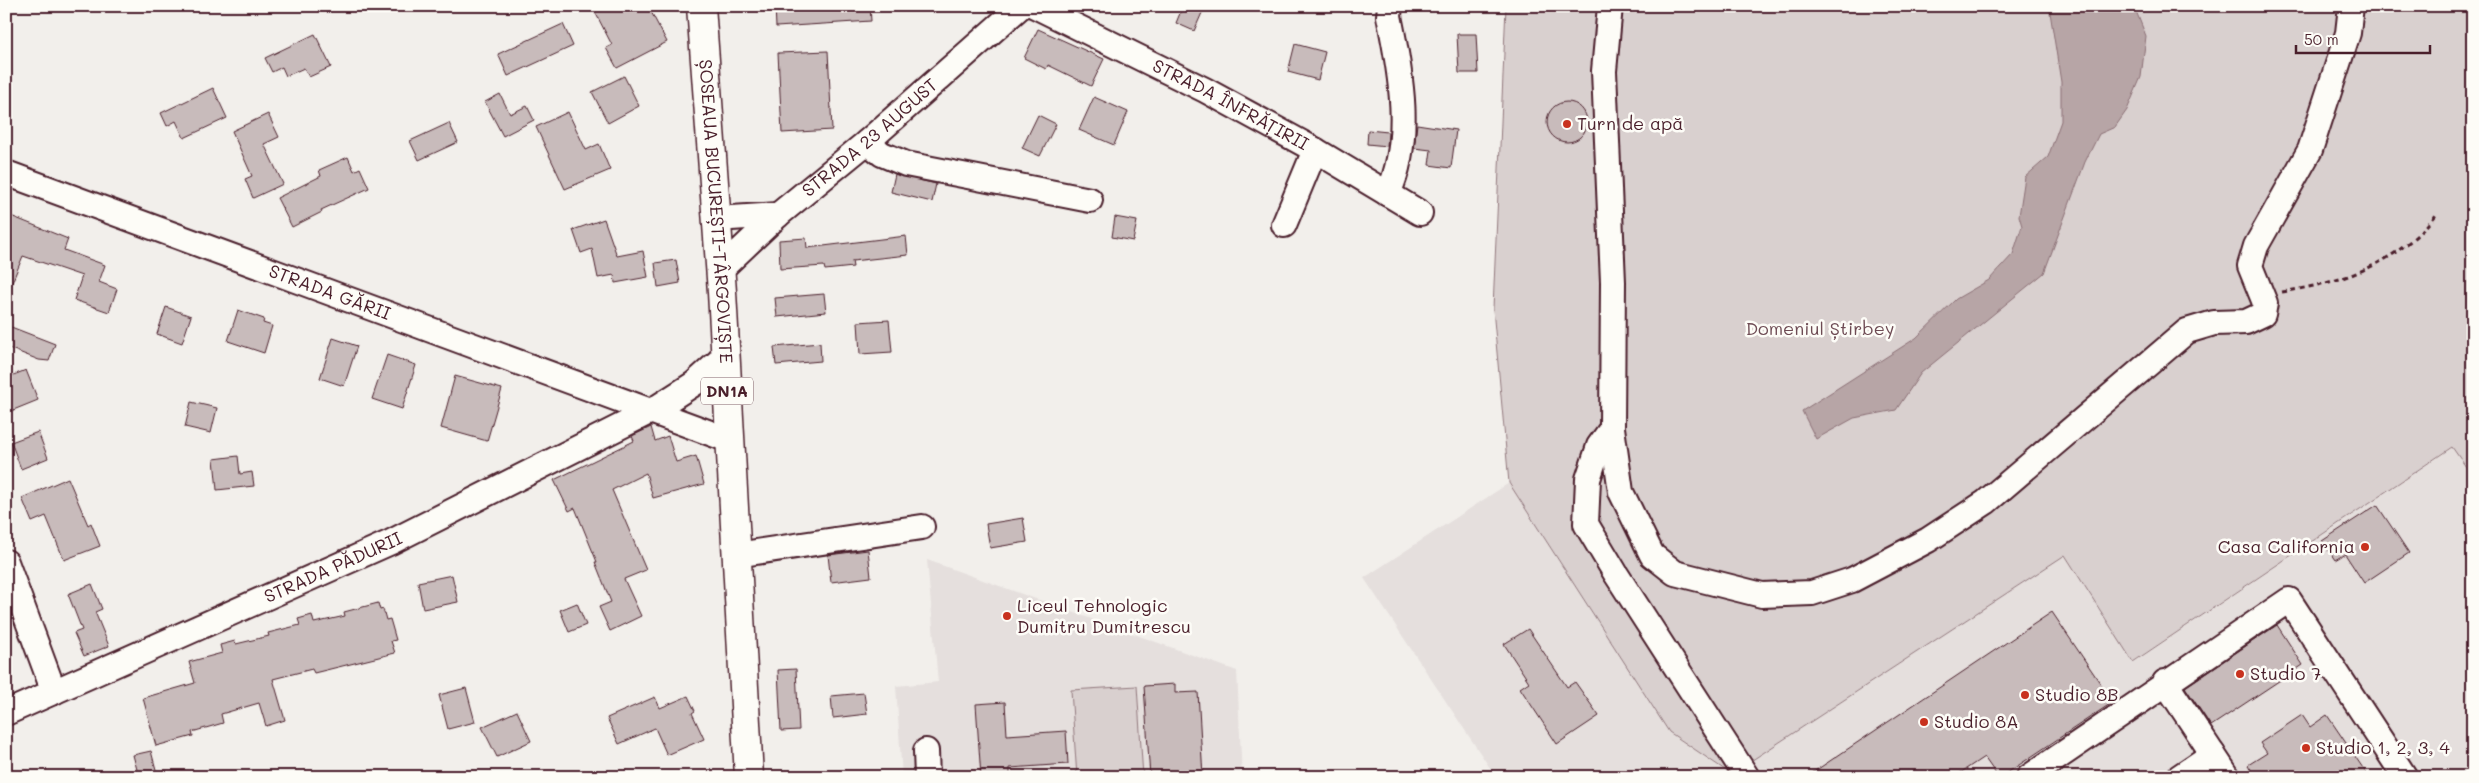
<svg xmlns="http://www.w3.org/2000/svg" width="2479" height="783" font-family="Mali,sans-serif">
<rect width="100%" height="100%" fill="#f2efeb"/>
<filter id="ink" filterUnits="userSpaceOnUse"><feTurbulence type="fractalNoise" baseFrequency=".02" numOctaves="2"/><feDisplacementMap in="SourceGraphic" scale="10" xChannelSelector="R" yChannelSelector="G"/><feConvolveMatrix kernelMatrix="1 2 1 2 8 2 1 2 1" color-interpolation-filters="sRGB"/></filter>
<g filter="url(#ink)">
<g fill="#e5dfdd">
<polygon points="2453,447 2473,477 2473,777 1496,777 1364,578 1509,483 1669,732 1731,774 2065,555 2134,662"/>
<polygon points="927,560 1237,671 1242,777 902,777 896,686 938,682"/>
</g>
<g fill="#d9d0cf" stroke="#92787d">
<polygon points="1506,6 2473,6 2473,477 2452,447 2133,662 2065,555 1731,774 1669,732 1509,483 1493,309"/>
<polygon points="1137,686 1143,777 1077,777 1071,690"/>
</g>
<polygon fill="#b7a5a6" stroke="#8b6f75" points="2049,6 2134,6 2146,36 2141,77 2127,110 2115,127 2099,134 2085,162 2044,273 1921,373 1896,410 1854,418 1816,439 1802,411 1916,338 1956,299 1989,280 2013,254 2022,226 2019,216 2025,177 2048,157 2061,121 2061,82"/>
<g fill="#c8bbbb" stroke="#4a1f2b">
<polygon points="592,6 648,6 667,42 617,68 606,48 612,45"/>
<polygon points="775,6 870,6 871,21 776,27"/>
<polygon points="1183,6 1205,6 1194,31 1176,23"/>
<polygon points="563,24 573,46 508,76 498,54"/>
<polygon points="1038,29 1104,59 1091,86 1048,65 1046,69 1024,58"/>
<polygon points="315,34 331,67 309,77 304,68 286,76 282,67 272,72 265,58"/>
<polygon points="1457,34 1476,34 1478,73 1459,73"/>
<polygon points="1295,44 1325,52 1318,80 1288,72"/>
<polygon points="828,51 832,130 782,133 778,53"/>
<polygon points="624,76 639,106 608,123 592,92"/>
<polygon points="213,88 227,118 184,138 176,121 167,126 161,113"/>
<polygon points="500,94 510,114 527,106 534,120 503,136 485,102"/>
<polygon points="1094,97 1128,112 1114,145 1079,130"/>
<circle cx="1567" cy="122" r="20"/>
<polygon points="568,112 586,150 599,144 610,170 565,189 536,127"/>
<polygon points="268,114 279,137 264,144 283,184 253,198 245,179 252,176 232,131"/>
<polygon points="1038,115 1056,124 1040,156 1022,148"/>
<polygon points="449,123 458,142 419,160 410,141"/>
<polygon points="1417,124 1456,130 1451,168 1429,165 1431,150 1414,148"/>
<polygon points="1368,130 1388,132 1387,146 1367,144"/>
<polygon points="348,157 354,171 360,168 369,188 321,210 322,212 292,227 277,198 321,176 319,170"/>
<polygon points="895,174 936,184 932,202 891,192"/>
<polygon points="6,214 68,239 64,250 105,265 99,282 117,289 109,312 74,300 82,276 23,256 6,297"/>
<polygon points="1115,217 1137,221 1133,241 1112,237"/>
<polygon points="604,219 617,256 643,251 648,277 615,283 614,275 598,278 592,249 581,253 573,230"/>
<polygon points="906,236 908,255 852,261 853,267 825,270 824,266 780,269 779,240 806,238 807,248"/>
<polygon points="676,260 680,283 658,287 655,263"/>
<polygon points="824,294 826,312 777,317 775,298"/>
<polygon points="166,307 191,316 182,343 157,334"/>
<polygon points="238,310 264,319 263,323 272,326 264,353 228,341"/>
<polygon points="889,320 892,352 860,354 858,322"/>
<polygon points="6,325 55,344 49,361 39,360 6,347"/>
<polygon points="333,338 357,346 344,386 320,378"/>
<polygon points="820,343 821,361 776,365 774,347"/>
<polygon points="387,355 416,365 402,409 372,399"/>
<polygon points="26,370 38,400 6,413 6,378"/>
<polygon points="455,376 502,389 487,441 441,428"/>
<polygon points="191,402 217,408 211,433 185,427"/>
<polygon points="651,427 655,441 668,436 676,462 696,456 704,484 653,498 646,473 612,490 646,570 624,579 641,616 610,631 599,607 611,602 595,562 597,562 575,508 569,511 554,480 634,441 632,436"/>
<polygon points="38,432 48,458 21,469 11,442"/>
<polygon points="238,456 240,474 252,472 254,486 217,490 214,459"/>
<polygon points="68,478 88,525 91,523 100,546 64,560 46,516 32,522 22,498"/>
<polygon points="2377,505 2409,553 2364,583 2345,554 2335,560 2322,541"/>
<polygon points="1023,518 1027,542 990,548 986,524"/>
<polygon points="868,550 871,577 831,582 828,555"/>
<polygon points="452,575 458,602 423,609 418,582"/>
<polygon points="92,584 102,609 95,612 109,646 84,656 74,633 82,630 68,594"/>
<polygon points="378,603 380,610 383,609 386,620 390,619 396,640 391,641 395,653 314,673 312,669 273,679 285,720 266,726 259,703 221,714 223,723 192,732 193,736 156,746 143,698 195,683 189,662 222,653 220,645 235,641 236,644 269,636 268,633 300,625 298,619 312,615 314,623 345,616 344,612"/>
<polygon points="577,603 586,625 569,632 560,610"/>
<polygon points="2052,612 2113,702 2001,777 1998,777 1984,757 1954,777 1806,777"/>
<polygon points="2277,625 2303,665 2211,726 2185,687"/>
<polygon points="1528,629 1567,687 1575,682 1599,716 1557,744 1520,688 1529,682 1504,644"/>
<polygon points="796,669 799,730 781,731 778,670"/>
<polygon points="1175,684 1175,693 1198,692 1203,777 1150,777 1144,686"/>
<polygon points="466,688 475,722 448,729 439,695"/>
<polygon points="864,693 867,714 833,718 831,696"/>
<polygon points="688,696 695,711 692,713 704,739 667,755 655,728 619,744 607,718 655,697 660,708"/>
<polygon points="1005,702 1007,735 1066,731 1068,764 1010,768 1010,777 981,777 976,704"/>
<polygon points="517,711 531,741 497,757 482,727"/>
<polygon points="2302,715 2310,727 2327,715 2369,777 2256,777 2248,765 2267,753 2260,743"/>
<polygon points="151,751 158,777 139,777 133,755"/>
</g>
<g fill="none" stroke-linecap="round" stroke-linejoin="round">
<g stroke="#4a1f2b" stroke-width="28">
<g id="minor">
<path id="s1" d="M 1035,6 L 1205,90 L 1315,150 L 1420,213"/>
<polyline points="1610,6 1604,71 1613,282 1612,428 1621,492 1652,555 1675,573 1762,595 1812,593 1852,580 1928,540 1986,502 2187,331 2214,323 2246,322 2263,314 2265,303 2250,266 2256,246 2310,150 2348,33 2351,6"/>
<polyline points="867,142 882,154 906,164 1090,200"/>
<path id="s2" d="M 6,173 L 729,440"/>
<path d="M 1388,194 C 1413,139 1401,74 1389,16 L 1390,6"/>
<polyline points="716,219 778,215"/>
<polyline points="1284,225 1315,150"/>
<path id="s3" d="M 720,270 L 778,215 L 867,142 L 1021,6"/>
<polyline points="1612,428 1599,446 1588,479 1586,524 1616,574 1747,777"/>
<polyline points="736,555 922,527"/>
<polyline points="6,562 54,692"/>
<polyline points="2165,682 2228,777"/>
<path id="s4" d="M 6,713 L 391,542 L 653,410 L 695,383 L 726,355"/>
<polyline points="926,751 927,777"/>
<polyline points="2029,777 2289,600 2405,777"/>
<polyline points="2179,777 2213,754"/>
</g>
</g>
<g stroke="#4a1f2b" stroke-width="31">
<g id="major">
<path id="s5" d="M 701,6 L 722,292 L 749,777"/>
</g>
</g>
<path stroke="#4a1f2b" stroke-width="3" stroke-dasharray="5 4" stroke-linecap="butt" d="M 2282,292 C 2344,282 2395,265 2436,215"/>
<use href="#minor" stroke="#fdfcf7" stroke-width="24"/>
<use href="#major" stroke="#fdfcf7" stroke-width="28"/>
</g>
</g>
<g fill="#c8321e" stroke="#fdfcf7" stroke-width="2">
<circle cx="1567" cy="124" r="5"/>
<circle cx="2365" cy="547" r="5"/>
<circle cx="1007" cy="616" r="5"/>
<circle cx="2240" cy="674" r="5"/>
<circle cx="2025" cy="695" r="5"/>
<circle cx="1924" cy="722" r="5"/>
<circle cx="2306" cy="748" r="5"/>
</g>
<g text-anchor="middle" stroke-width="5" stroke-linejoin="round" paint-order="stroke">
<rect fill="#fdfcf7" stroke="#806168" stroke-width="1" x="701" y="377.5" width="52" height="27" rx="4"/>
<g font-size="16" font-weight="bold" fill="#4a1f2b">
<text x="727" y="397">DN1A</text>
</g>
<g font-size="18" fill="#4a1f2b" stroke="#fdfcf7">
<text dy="6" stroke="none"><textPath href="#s1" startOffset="219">STRADA ÎNFRĂȚIRII</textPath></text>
<text dy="6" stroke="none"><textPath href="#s3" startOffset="200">STRADA 23 AUGUST</textPath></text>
<text dy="6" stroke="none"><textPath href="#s5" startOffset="206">ȘOSEAUA BUCUREȘTI-TÂRGOVIȘTE</textPath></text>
<text dy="6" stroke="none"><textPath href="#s2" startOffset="345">STRADA GĂRII</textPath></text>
<text dy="6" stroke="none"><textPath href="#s4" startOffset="358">STRADA PĂDURII</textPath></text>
</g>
<g font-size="18" fill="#4a1f2b" stroke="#fdfcf7" text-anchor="start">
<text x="1577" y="130">Turn de apă</text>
<text x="2355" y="553" text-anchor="end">Casa California</text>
<text x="1017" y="612">Liceul Tehnologic<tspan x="1017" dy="21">Dumitru Dumitrescu</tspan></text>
<text x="2250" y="680">Studio 7</text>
<text x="2035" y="701">Studio 8B</text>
<text x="1934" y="728">Studio 8A</text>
<text x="2316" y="754">Studio 1, 2, 3, 4</text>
</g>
<g font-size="18" fill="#6e4b54" stroke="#fdfcf7">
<text x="1820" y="335">Domeniul Știrbey</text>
</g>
</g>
<rect width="2479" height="783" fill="none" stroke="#fdfcf7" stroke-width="25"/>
<rect x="12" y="12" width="2454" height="758" fill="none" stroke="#4a1f2b" stroke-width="2" filter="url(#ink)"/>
<path d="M2296 45v8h134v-8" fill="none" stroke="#4a1f2b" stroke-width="2.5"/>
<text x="2304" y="45" font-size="15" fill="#4a1f2b" stroke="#fdfcf7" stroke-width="4" paint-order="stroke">50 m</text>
</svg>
